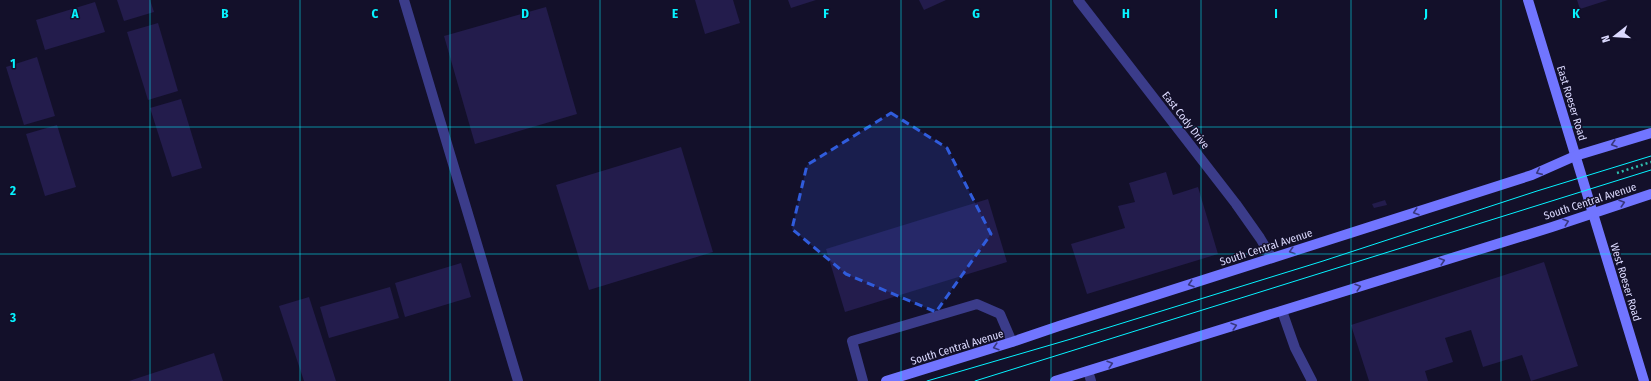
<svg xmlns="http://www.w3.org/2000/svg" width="1651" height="381" font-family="'Fira Sans Condensed',sans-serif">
<rect width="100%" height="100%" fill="#13102a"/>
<g fill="#231c4c">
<polygon points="117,0 150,0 154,12 124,21"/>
<polygon points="695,0 733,0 740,23 705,34"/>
<polygon points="788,0 816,0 791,8"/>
<polygon points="919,0 946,0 924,10"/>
<polygon points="1577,0 1608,0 1580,9"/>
<polygon points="95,2 105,32 45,50 36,20"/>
<polygon points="546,7 577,114 475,144 444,36"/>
<polygon points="158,23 178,91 148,100 127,32"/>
<polygon points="37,57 55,116 24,125 6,67"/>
<polygon points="181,99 202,168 172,177 150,108"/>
<polygon points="57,125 76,187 45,196 26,134"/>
<polygon points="681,147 713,252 589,290 556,185"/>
<polygon points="1166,172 1173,195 1198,187 1218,254 1087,294 1071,244 1125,228 1118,206 1135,202 1129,183"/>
<polygon points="988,199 1007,262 845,312 826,249"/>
<polygon points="1385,200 1387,205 1374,208 1372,204"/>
<polygon points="1544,262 1578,366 1531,381 1522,355 1483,367 1471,330 1445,338 1453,362 1425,371 1428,381 1369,381 1351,325"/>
<polygon points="461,263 471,297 405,317 395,283"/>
<polygon points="390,287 399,318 329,338 320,307"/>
<polygon points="309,297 336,381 304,381 279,306"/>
<polygon points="214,353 223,381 129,381"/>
</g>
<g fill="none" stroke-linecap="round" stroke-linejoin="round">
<polyline stroke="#2ebeae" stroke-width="2.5" stroke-dasharray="2 3" stroke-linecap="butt" points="1617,173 1651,162"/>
<g stroke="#3b3c8a" stroke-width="10">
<polyline points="404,0 518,381"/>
<polyline points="1088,371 1091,381"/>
<polyline points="863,381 852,341 977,304 1000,314 1012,342"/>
</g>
<g stroke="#3b3c8a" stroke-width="10">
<polyline points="1078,0 1236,204 1260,238 1272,258"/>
<polyline points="1282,311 1295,348 1312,381"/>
</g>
<g stroke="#7175ff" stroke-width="10">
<polyline points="1528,0 1644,381"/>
<polyline points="886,381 1012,342 1059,326 1532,175 1575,156 1651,133"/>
<polyline points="1055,381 1552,227 1651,194"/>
</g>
<g stroke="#06f3ff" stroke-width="1">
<polyline points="927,381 1071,339 1323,261 1537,191 1651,156"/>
<polyline points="975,381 1651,170"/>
</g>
</g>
<defs><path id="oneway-chevron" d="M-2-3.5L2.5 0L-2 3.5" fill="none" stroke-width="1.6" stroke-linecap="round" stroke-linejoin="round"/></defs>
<g stroke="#39387f">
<use href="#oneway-chevron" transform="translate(1614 144) rotate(163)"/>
<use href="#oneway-chevron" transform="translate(1539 172) rotate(156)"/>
<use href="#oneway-chevron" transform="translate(1622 203) rotate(-18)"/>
<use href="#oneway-chevron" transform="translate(1416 212) rotate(162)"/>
<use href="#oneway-chevron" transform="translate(1566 222) rotate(-19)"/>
<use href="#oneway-chevron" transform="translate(1292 251) rotate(163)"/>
<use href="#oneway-chevron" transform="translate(1442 261) rotate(-17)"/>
<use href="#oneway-chevron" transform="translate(1191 284) rotate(162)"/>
<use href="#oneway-chevron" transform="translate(1358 287) rotate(-17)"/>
<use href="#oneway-chevron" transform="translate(1234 326) rotate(-17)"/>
<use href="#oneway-chevron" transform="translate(996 347) rotate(163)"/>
<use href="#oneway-chevron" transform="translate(1110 364) rotate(-17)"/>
</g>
<path fill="#305cdc" fill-opacity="0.2" stroke="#305cdc" stroke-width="3" stroke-dasharray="8 5" stroke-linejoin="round" d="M 891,113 L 947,148 L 991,234 L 936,312 L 846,274 L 792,229 L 807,165 Z"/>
<path fill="none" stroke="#06f3ff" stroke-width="1" stroke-opacity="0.55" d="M 150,0 L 150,381M 300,0 L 300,381M 450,0 L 450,381M 600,0 L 600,381M 750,0 L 750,381M 901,0 L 901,381M 1051,0 L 1051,381M 1201,0 L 1201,381M 1351,0 L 1351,381M 1501,0 L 1501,381M 0,127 L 1651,127M 0,254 L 1651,254"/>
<g text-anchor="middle" stroke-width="3" stroke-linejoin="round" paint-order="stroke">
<g font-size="11" fill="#dcdaff" stroke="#13102a">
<text transform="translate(1572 103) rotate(73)" y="4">East Roeser Road</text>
<text transform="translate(1186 120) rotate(52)" y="4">East Cody Drive</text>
<text transform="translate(1590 201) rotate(-18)" y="4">South Central Avenue</text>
<text transform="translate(1266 247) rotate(-18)" y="4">South Central Avenue</text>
<text transform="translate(1626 282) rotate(73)" y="4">West Roeser Road</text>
<text transform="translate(957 347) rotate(-17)" y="4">South Central Avenue</text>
</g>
</g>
<g font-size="13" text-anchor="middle" font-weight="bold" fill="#06f3ff" stroke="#13102a" stroke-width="3" stroke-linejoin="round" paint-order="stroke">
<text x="75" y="18">A</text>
<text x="225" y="18">B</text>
<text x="375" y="18">C</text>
<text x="525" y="18">D</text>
<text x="675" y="18">E</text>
<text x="826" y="18">F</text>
<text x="976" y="18">G</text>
<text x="1126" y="18">H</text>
<text x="1276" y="18">I</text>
<text x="1426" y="18">J</text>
<text x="1576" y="18">K</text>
<text x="13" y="68">1</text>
<text x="13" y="195">2</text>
<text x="13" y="322">3</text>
</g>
<g transform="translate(1615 36) rotate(253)" stroke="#13102a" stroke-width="3" paint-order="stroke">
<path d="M0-3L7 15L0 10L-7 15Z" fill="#dcdaff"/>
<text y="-6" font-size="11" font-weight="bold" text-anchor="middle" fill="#dcdaff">N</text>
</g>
</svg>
